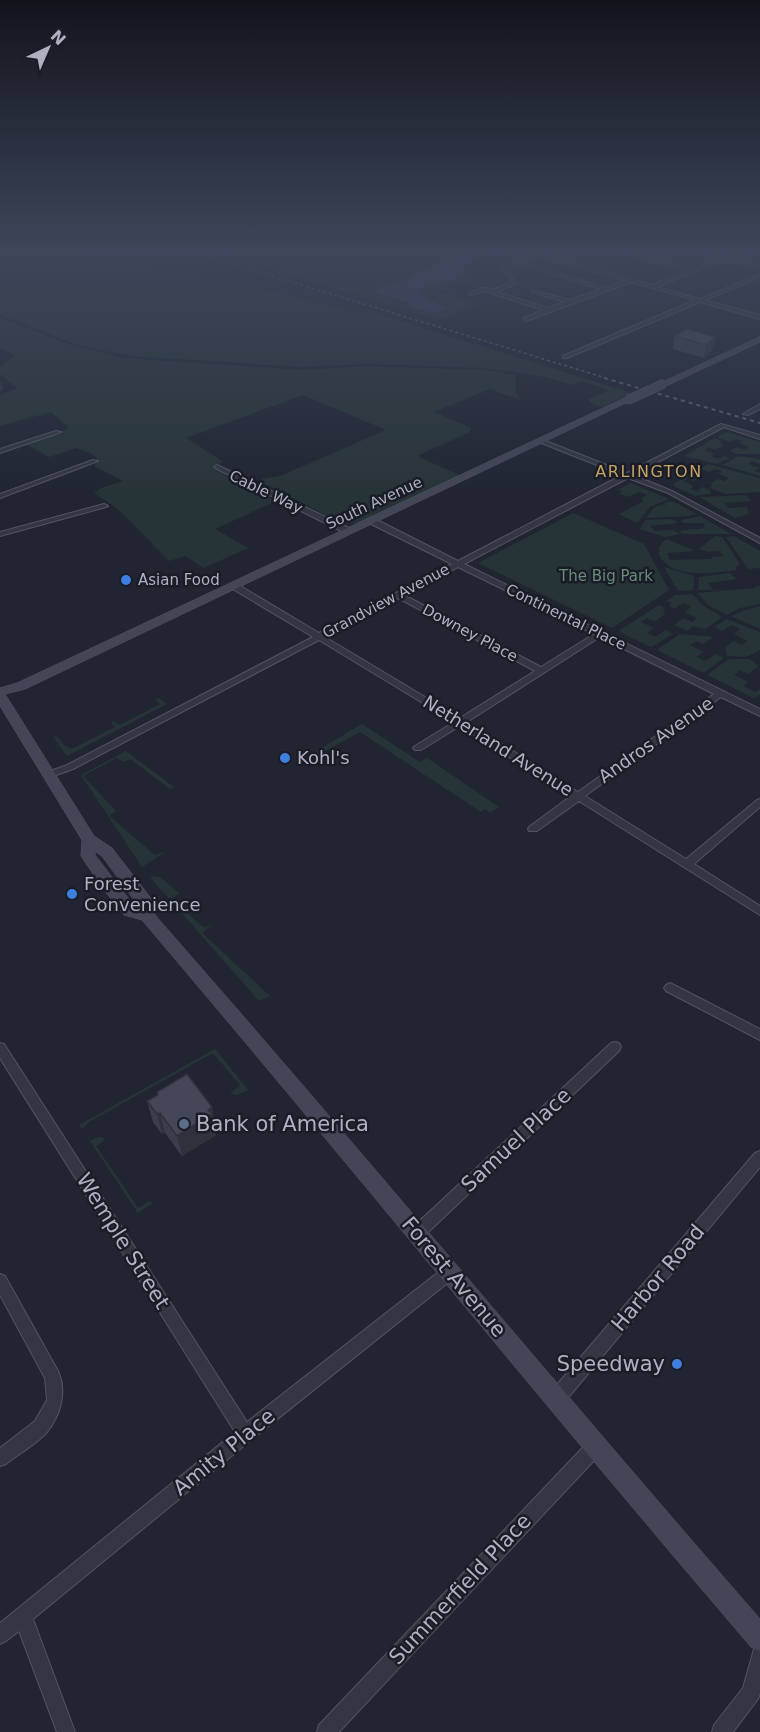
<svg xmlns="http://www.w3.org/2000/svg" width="760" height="1732" font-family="'DejaVu Sans',sans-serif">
<rect width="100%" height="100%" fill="#212532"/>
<g fill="#273437">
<polygon points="0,253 69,253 103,257 249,286 361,314 369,311 631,393 602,407 589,402 589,399 609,390 581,381 572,385 546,377 483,368 365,364 302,367 130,356 77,345 0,314"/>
<polygon points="216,253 473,253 417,272 410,279 380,288 383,297 409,303 421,289 465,276 463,267 481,253 493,255 467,266 472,276 478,278 437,292 480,304 439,320"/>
<path d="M 0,318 L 68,344 L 123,358 L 301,370 L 365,366 L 489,370 L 516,375 L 515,388 L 520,400 L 490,389 L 434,412 L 471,428 L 470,432 L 417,456 L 461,476 C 435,489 370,526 344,524 L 261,482 L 263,481 L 261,479 L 280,476 L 386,430 L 303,395 L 186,438 L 224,462 L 212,466 L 215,470 L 276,501 L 215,529 L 248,548 L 204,568 L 185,556 L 169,561 L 118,509 L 94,493 L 101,488 L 123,481 L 94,466 L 98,460 L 94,455 L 77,448 L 49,457 L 26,444 L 69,428 L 51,412 L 0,426 L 0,395 L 17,388 L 0,374 L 0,367 L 15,355 L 0,348 Z"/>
<polygon points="727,432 760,442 760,454 737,454 729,451 737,447 745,450 749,447 739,443 742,441 736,439 730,442 717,437"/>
<polygon points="715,438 722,441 720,442 723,446 715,450 709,447 705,450 715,454 711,456 718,459 724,456 730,458 717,464 684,456"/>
<polygon points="738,456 760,459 760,464 752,461 748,464 759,468 755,471 760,473 760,476 722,465"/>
<polygon points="708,464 760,478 760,492 726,494 709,488 712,486 711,483 718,479 725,481 729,478 719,474 722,471 716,469 709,472 700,469"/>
<polygon points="698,470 702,472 700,473 702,476 693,481 688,478 683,481 693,486 690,489 697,491 703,487 710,490 711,494 695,496 673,486 675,485 673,484"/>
<polygon points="630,483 669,499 650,507 637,523 619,514 644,501 641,499 647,495 640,492 627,497 620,494 622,491 618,490"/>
<polygon points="746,495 751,501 725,503 728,508 747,507 749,514 735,518 699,497"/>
<polygon points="672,501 697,514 688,516 646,518 654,508 662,504 666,506 664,503"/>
<polygon points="573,513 644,544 669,590 612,628 478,563"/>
<polygon points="700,516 731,534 682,534 679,531 705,528 703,523 683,523 681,520"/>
<polygon points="672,519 678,523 650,526 654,531 673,530 680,534 665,537 640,529 645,520"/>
<path d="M 715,536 L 722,537 L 740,564 L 736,567 L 737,570 C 713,573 673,580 659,555 L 659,547 L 665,540 L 669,540 L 695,551 L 667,553 L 670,560 L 712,559 L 711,557 L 723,556 L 720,551 L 708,552 L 699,549 Z"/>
<polygon points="734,536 760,551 760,568 748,569 726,537"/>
<polygon points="664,567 694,576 693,590 678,591"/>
<polygon points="729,573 737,579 708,583 712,589 733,589 698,590 699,577"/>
<polygon points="754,586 760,586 760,604 740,608 727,615 708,605 698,593 756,588"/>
<polygon points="692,594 704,606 722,617 706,629 692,626 688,631 674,625 684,618 692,622 697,618 685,612 691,606 683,603 674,609 669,606 671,603 666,601 675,595"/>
<polygon points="659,605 665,608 663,609 665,614 655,621 647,618 641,622 654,628 647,633 655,637 666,630 673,634 651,647 620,632 620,630"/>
<polygon points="760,606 760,629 731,616 745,610"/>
<polygon points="726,619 760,632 760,650 746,657 727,656 725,648 733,641 742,645 747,641 734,634 740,629 731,625 722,631 716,628 716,626"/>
<polygon points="680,634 714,637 703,644 696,641 690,645 703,652 696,657 705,661 716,654 724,658 705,672 701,672 659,651 658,649"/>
<polygon points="729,659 750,659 758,666 748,674 740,670 734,675 748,682 743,686 755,692 760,689 760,695 754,698 709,676 708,674"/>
<polygon points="158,698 167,704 67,756 53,737 57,736 64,745 72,749 115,727 111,723 112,721 120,725 160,704 156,700"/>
<polygon points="362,724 420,762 427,758 499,807 490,813 485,809 481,812 360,732 305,762 315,752"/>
<polygon points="126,751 174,787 170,789 130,759 123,762 117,758 83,776 116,811 109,816 155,855 165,852 142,867 81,775"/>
<polygon points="154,876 160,877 179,893 172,899 204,928 213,924 202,933 270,996 259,1001 150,877"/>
<polygon points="215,1049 248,1090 237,1095 230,1094 240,1085 213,1053 89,1122 82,1129 79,1125"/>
<polygon points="98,1137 103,1137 104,1141 96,1146 138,1208 148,1202 154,1202 138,1213 90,1141"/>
</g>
<path fill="#383f5a" d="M 473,253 L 481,253 L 463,267 L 466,276 L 421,289 L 418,294 L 445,307 L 446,310 C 435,315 422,310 409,306 L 409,303 L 374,293 C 382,279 409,286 417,272 Z"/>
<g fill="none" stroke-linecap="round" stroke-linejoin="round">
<g stroke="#525461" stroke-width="2">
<g id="street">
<path d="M 530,253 L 540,253 L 652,285 L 685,272 L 627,253 L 633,253 L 690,270 L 721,258 L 708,253 L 726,256 L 734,253 L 740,253 L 730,258 L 760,267 L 760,269 L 726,259 L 657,287 L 700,299 L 760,274 L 760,277 L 705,300 L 760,315 L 760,319 L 700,302 L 567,358 L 563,358 L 563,356 L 695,300 L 631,282 L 526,321 L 524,318 L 543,310 L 490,293 L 490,291 L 484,291 L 470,295 L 468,294 L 481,288 L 495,289 L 511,282 L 502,267 L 532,255 ZM 537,256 L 626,281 L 606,288 L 522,262 ZM 517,264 L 601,289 L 570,300 L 531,290 L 531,292 L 565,302 L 548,308 L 497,292 L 516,284 L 507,268 Z"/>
<polygon points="760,404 760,409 748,415 743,414"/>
<path d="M 721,424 L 760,435 L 760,439 L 724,427 L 633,475 L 672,491 L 760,538 L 760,543 L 668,493 L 628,478 L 464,564 L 760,709 L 760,716 L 721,697 L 585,796 L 686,859 L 757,800 L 760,799 L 760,807 L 694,864 L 760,906 L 760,915 L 579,801 L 537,831 L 529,831 L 528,829 L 529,827 L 571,796 L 460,726 L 421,750 L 415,750 L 413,748 L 415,746 L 454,722 L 319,640 L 73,769 L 48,778 L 43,775 L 45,773 L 67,765 L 313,637 L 231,588 L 231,584 L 237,584 L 319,633 L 452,564 L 369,523 L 369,519 L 375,519 L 458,561 L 622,475 L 539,442 L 539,440 L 543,440 L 627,473 ZM 458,567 L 594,634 L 541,667 L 404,595 ZM 398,598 L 535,671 L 460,718 L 325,637 ZM 600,637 L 714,694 L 578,792 L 467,722 Z"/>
<polygon points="56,431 61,432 0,453 0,449"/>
<polygon points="93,460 98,461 0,498 0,494"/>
<polygon points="217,465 351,529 352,531 345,533 215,468 214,467"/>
<polygon points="104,504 108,506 106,507 0,536 0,532"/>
<polygon points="670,983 760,1029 760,1040 666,991 664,988 666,985"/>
<polygon points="615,1042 619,1043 621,1047 619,1051 422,1238 417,1240 412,1238 410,1233 412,1228 611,1043"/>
<polygon points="0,1043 4,1044 247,1422 445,1267 450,1265 455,1267 457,1272 455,1277 251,1440 33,1619 75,1732 57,1732 19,1631 6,1641 0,1644 0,1623 235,1432 0,1058"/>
<polygon points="760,1151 760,1167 562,1405 556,1407 550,1405 548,1399 550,1393 755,1153"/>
<path d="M 0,1274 L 5,1276 L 58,1371 C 67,1391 61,1415 47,1432 C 39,1442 17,1455 6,1464 L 0,1466 L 0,1448 L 35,1421 L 47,1400 L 45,1378 L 0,1295 Z"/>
<polygon points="595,1439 601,1441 603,1447 601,1453 339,1732 317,1732 319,1725 589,1441"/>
<polygon points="760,1646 760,1693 758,1699 733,1732 712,1732 714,1725 743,1688 754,1649"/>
</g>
</g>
<g stroke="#525461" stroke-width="1">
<g id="secondary">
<polygon points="760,337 760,342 666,386 659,384"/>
<path d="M 625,398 L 632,400 L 25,689 L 5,694 L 94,836 L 112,848 L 153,901 L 156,905 L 155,915 C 359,1147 556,1385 760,1619 L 760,1651 L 751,1647 C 545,1407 347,1161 142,920 L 124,915 L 104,890 L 81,856 L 82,840 L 0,706 L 0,688 L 17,683 ZM 96,852 L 102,856 L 140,908 L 135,907 L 95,855 Z"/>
</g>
</g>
<use href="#street" fill="#343743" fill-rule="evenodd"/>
<use href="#secondary" fill="#434656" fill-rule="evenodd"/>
<polyline stroke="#585c6c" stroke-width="1.5" stroke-dasharray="3 3" stroke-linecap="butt" points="197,253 609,379"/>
<polyline stroke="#585c6c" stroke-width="2" stroke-dasharray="4 4" stroke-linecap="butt" points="604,378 760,423"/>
<g stroke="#525461" stroke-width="10" stroke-linecap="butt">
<polyline id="secondary-bridge" points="628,400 663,384"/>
</g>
<use href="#secondary-bridge" stroke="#434656" stroke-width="9"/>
</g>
<g fill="#3a3d4b">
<polygon points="687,329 713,349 704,358 673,349 675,336"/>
<polygon points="157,1092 216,1127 215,1128 216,1135 182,1156 165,1133 162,1134 153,1122 147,1101 157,1095"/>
</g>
<g fill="#2f323d">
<polygon points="715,337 713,349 704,358 706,345"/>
<polygon points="0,379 3,390 0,391"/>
<polygon points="212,1107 216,1127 215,1128 216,1135 182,1156 177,1136"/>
<polygon points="160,1113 165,1133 162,1134 157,1114"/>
</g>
<g fill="#434757" stroke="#2f323d" stroke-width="1.5">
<polygon points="687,329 715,337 706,345 675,336"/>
<polygon points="187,1074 212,1107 208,1110 212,1114 177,1136 160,1113 157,1114 147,1101 158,1095 157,1092"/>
</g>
<linearGradient id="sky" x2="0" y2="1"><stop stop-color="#12141c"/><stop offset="0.51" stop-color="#3d465a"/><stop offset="1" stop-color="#3d465a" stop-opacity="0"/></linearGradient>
<rect width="760" height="495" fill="url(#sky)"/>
<g fill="#3f7fe0" stroke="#1a1c28" stroke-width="2">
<circle cx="126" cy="580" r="6"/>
<circle cx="285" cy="758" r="6"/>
<circle cx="72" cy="894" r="6"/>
<circle cx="677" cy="1364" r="6"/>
</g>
<circle fill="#5c6f8a" stroke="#1a1c28" stroke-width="2" cx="184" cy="1124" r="6"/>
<g text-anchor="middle" stroke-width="5" stroke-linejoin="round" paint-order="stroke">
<g font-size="15" fill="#aeb1c0" stroke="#1a1c28">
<text transform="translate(266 492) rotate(26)" y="5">Cable Way</text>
<text transform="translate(374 503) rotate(-25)" y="5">South Avenue</text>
<text transform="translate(386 601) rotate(-28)" y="5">Grandview Avenue</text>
<text transform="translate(566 617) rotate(26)" y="5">Continental Place</text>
<text transform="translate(470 633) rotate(28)" y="5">Downey Place</text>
</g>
<g font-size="15" fill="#698d79" stroke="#1a1c28">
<text x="606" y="581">The Big Park</text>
</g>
<g font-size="15" fill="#aeb1c0" stroke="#1a1c28" text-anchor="start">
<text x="138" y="585">Asian Food</text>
</g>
<g font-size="16" letter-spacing="1.5" fill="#c4a365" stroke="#1a1c28">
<text x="649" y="477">ARLINGTON</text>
</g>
<g font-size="18" fill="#aeb1c0" stroke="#1a1c28">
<text transform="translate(656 740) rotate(-35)" y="6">Andros Avenue</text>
<text transform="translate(498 746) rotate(32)" y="6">Netherland Avenue</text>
</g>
<g font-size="18" fill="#aeb1c0" stroke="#1a1c28" text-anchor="start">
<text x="297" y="764">Kohl's</text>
<text x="84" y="890">Forest<tspan x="84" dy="21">Convenience</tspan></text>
</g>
<g font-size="21" fill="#aeb1c0" stroke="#1a1c28" text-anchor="start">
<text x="196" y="1131">Bank of America</text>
<text x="665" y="1371" text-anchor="end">Speedway</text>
</g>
<g font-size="21" fill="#aeb1c0" stroke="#1a1c28">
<text transform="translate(516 1140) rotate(-43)" y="7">Samuel Place</text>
<text transform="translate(123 1241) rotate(58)" y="7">Wemple Street</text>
<text transform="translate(454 1277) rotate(50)" y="7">Forest Avenue</text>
<text transform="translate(658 1278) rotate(-50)" y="7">Harbor Road</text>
<text transform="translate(224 1452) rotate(-39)" y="7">Amity Place</text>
<text transform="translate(460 1589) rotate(-47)" y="7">Summerfield Place</text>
</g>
</g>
<g transform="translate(48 48) rotate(44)" stroke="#1a1c28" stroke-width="4.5" paint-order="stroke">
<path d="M0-4.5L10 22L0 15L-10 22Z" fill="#aeb1c0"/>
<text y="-9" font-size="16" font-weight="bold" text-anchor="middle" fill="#aeb1c0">N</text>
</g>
</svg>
